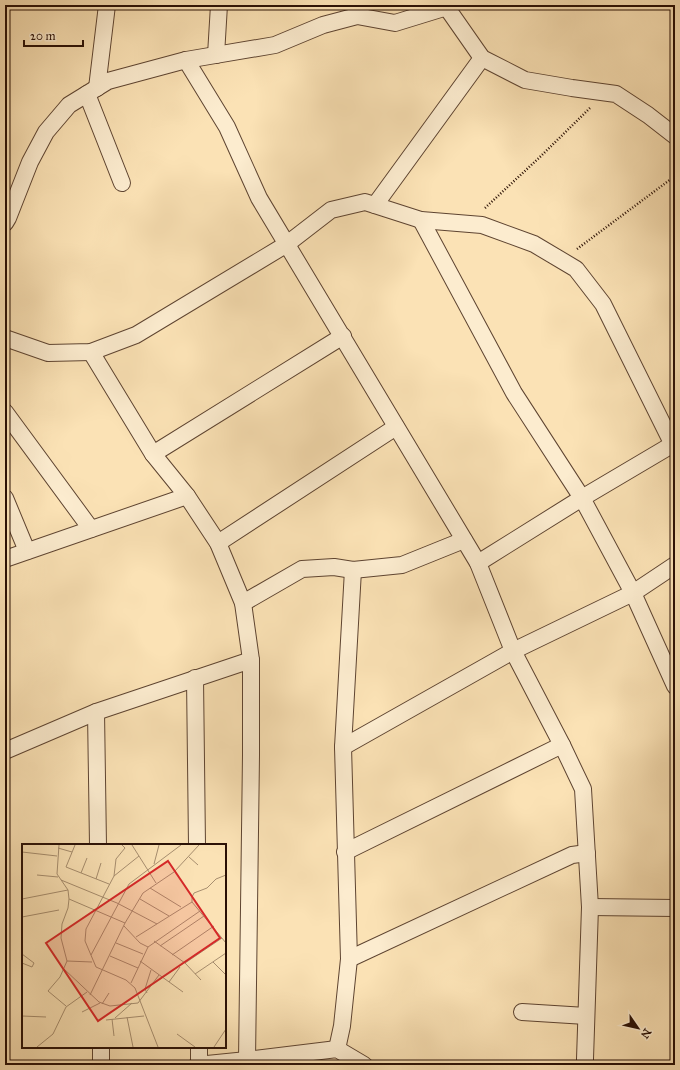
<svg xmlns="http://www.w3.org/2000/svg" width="680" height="1070" font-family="'IM FELL Great Primer',serif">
<rect width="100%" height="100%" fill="#fbe2b5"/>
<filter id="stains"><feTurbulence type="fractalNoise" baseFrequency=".005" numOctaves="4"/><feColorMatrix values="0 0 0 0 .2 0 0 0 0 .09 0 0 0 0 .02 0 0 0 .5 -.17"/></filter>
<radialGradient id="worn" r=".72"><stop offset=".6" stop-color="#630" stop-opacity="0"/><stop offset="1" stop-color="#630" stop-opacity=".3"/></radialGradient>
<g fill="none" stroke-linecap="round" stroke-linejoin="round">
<g stroke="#5e4431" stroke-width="18">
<g id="street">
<polyline points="445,5 482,58 525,80 572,88 616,94 648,115 675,136"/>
<polyline points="216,55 219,5"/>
<polyline points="186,60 227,127 259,198 478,563 513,651 562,745 583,789 590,907 585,1059 585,1065"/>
<polyline points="97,88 107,5"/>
<polyline points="87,94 122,183"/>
<polyline points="375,205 482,58"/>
<polyline points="421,220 514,393 582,498 633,593 675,686"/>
<polyline points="5,223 8,218 30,162 46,132 69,105 108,81 186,60 275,45 323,25 357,16 395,23 447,7"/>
<polyline points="5,338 48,353 91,352 136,335 287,244 331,210 365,202 421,220 482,225 534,244 576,269 603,304 675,449"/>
<polyline points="91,352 153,454 187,496 218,543 243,603 251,660 251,755 247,1060"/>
<polyline points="5,412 91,529"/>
<polyline points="153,454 343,336"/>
<polyline points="5,498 27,551"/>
<polyline points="218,543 396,427"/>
<polyline points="5,559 187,496"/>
<polyline points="478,563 582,498 675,443"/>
<polyline points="243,603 302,569 334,567 353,570 402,565 464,540"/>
<polyline points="195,678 197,845"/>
<polyline points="96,712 98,845"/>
<polyline points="343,747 513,651 633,593 675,565"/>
<polyline points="5,751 96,712 251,660"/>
<polyline points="345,852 562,745"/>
<polyline points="590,907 675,908"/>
<polyline points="349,959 572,855 587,853"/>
<polyline points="522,1012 586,1016"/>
<polyline points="101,1047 101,1065"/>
<polyline points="199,1047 199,1065"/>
<polyline points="337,1049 342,1026 349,959 343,747 353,570"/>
<polyline points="197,1065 247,1060 337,1049 364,1065"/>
</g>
</g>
<g stroke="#2a1005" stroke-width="2.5" stroke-dasharray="1 2" stroke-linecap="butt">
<polyline points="485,208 541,156 590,108"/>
<polyline points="577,249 675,176"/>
</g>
<use href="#street" stroke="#fceccf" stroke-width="16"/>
</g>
<g transform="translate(22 844)">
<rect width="204" height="204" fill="#fbe2b5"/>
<path fill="none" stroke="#a78e6f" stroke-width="1" d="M 37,1 L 35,30 L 46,46 L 47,55 L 46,64 L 40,80 L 39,94 L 45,117 L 38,133 L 26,147 L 44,162M 53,1 L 44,23 L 87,40M 110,1 L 134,39M 36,4 L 50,8M 0,8 L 35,12M 117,12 L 92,32 L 64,85 L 63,97 L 74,123 L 104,136 L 113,144 L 136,203M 167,13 L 176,21M 132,20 L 137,1M 59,29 L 65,14M 15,31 L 36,33M 204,31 L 194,35 L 185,44 L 172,49 L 170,53 L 170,58 L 204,99M 92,32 L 94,15 L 103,4 L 100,1M 74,35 L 79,19M 39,36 L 95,59 L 135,80M 128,44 L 159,63M 0,55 L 46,46M 47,55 L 103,79M 118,55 L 147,72M 0,73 L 37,66M 102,82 L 118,99 L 126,103M 114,93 L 170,58M 132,97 L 163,119 L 179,136M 94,99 L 121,110M 138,102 L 182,72M 0,110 L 12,119 L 10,123 L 0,119M 69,111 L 107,40 L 159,1M 150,111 L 192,82M 88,112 L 116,124M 45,117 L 70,118M 118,117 L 161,148M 191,118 L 204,131M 163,119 L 200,94M 42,125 L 77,158 L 88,162 L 116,159 L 137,131M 173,130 L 204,109M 147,138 L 158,123M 109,139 L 126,103 L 178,67M 125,149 L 123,145 L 129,126M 68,151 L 103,79 L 121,49 L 152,28 L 177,1M 80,160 L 87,149M 60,168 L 78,159M 0,172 L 24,173M 105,173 L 111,203M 93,174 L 110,159M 90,175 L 92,192M 84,176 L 122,172M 155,190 L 173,203M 15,203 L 31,190 L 44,163 L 65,148M 192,203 L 204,185"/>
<path fill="#d62828" fill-opacity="0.15" stroke="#d62828" stroke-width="2" d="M 146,17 L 198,94 L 76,177 L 24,99 Z"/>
<rect width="204" height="204" fill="none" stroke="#2a1005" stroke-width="2"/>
</g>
<rect width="680" height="1070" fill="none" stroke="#fbe2b5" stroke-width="20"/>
<rect x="6" y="6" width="668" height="1058" fill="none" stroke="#2a1005" stroke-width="2"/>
<rect x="10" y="10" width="660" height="1050" fill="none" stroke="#2a1005"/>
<g transform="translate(638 1028) rotate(124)" stroke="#fceccf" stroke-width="3" paint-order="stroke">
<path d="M0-3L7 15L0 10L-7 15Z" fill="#2a1005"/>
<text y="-6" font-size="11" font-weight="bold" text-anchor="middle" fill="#2a1005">N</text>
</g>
<path d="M24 40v6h59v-6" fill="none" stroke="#2a1005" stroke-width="2"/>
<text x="30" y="40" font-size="12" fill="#2a1005" stroke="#fceccf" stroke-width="3" paint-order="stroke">20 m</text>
<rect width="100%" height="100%" filter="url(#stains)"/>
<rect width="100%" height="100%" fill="url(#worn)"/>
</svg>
